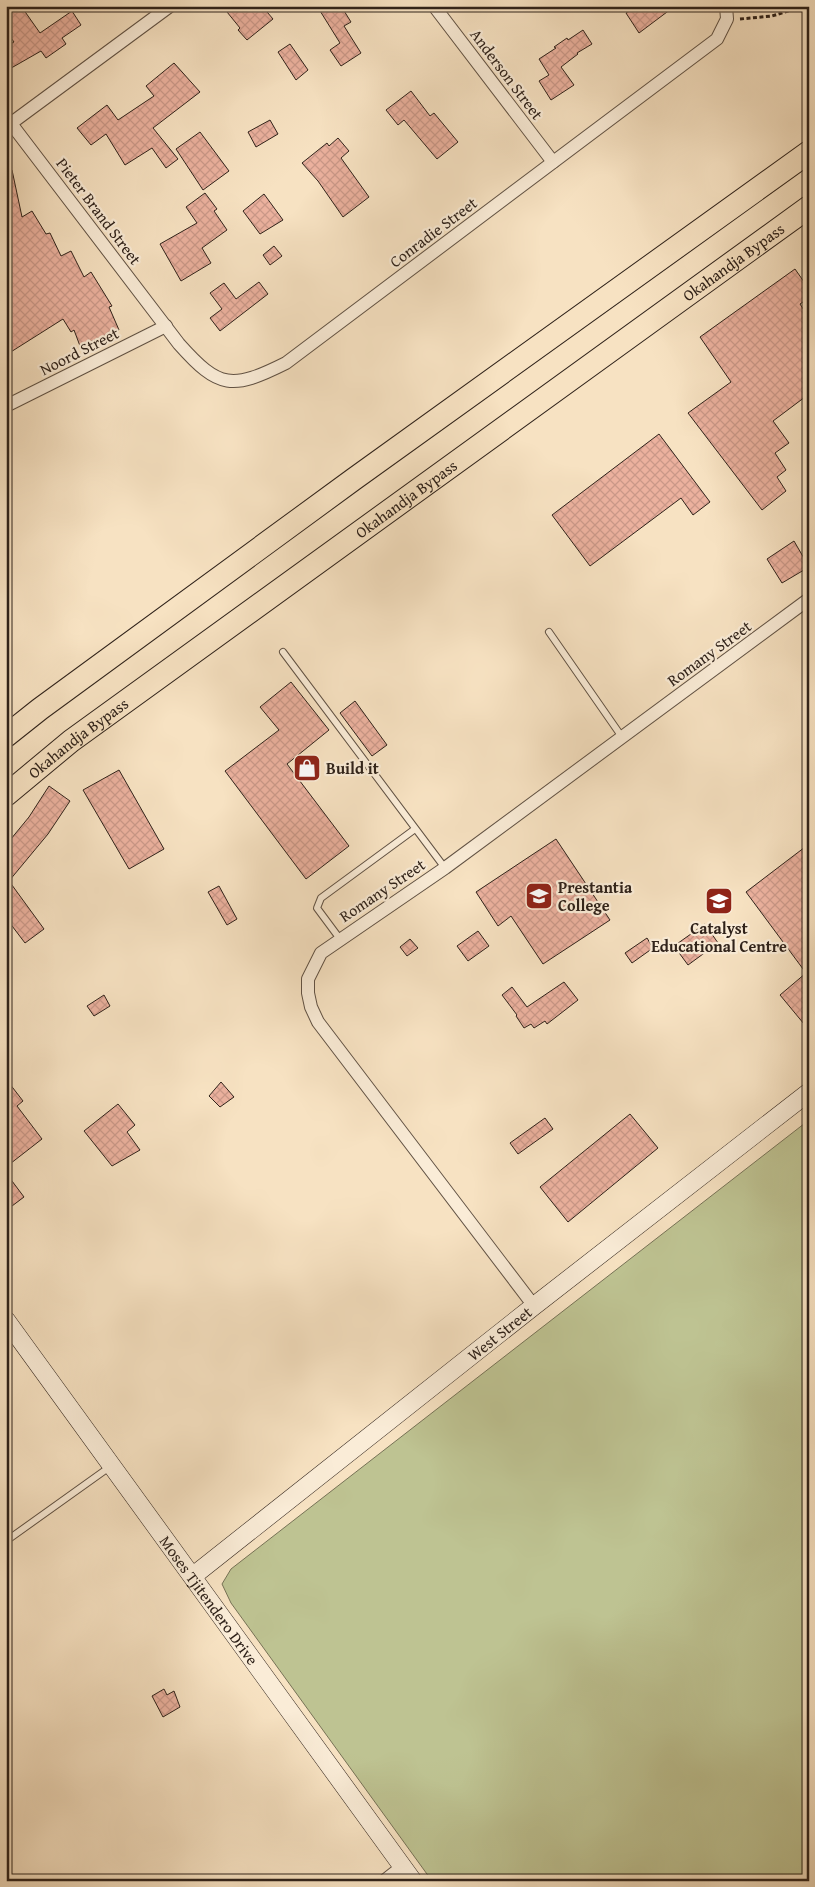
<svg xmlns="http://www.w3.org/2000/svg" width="815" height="1887" font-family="'Gentium Book Plus',serif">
<defs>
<pattern id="building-cross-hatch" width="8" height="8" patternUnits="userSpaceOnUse" patternTransform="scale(1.25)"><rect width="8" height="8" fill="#ebb19e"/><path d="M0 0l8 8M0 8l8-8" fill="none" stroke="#ca9888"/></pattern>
</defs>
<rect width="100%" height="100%" fill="#f7e2c2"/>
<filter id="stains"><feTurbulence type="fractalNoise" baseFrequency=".004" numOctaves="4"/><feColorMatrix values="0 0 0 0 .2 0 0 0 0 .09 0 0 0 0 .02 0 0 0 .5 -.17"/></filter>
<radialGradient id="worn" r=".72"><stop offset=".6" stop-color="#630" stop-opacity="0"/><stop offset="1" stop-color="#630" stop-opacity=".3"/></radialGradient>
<polygon fill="#bec392" stroke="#767256" points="809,1120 809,1881 432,1881 231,1603 222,1584 231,1569"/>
<g fill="url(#building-cross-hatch)" stroke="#2f221a">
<polygon points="6,6 21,6 40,33 72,11 81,25 62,38 66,44 46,58 41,51 6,71 6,46 14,42 6,31"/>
<polygon points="234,6 262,6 273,19 247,40 238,30 240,28 227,12"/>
<polygon points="317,6 341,6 351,22 344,26 361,53 341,66 330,50 340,43"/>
<polygon points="636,6 675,6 639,33 626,13"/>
<polygon points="583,30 592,44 577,53 578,54 561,67 574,85 551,100 539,81 549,75 539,59 556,48 554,47 567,38 568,40"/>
<polygon points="290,44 308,70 296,80 278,52"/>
<polygon points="174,63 200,92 153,128 178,159 166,168 152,148 125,165 106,134 91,145 77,128 107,105 118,120 154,96 146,86"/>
<polygon points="411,91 430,116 434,113 458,142 437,159 404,120 398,125 386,110"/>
<polygon points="270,120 278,134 256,147 248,132"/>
<polygon points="200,132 229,171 203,190 176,149"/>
<polygon points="338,138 349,151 341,158 369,197 343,217 318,181 302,163 327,143 329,146"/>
<polygon points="12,170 22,217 32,211 46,234 50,233 61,256 71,251 84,277 91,272 112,306 109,307 119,330 80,346 74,330 71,332 63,319 6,355 6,171"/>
<polygon points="205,193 217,209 214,211 227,230 202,248 211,263 181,281 160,244 197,223 186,207"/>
<polygon points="264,194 283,220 260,234 243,211"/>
<polygon points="274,246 282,256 270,265 263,255"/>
<polygon points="795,269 809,289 809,298 800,304 809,318 809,394 773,421 789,443 775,453 786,470 777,477 786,491 762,510 688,413 731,382 700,337"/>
<polygon points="259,282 268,294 220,331 210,318 222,309 210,293 224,283 236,299"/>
<polygon points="659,434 710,502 693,515 681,498 590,566 552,515"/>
<polygon points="794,541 809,567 782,583 767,559"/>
<polygon points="291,682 329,730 287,764 349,846 306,879 225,771 279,730 260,707"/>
<polygon points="355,701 387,745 372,756 340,713"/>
<polygon points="119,770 164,849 129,869 83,790"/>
<polygon points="49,786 70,801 48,834 9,881 44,929 25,943 6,918 6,845 29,817"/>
<polygon points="556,839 610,920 543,964 511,916 498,926 476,892"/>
<polygon points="809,844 809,988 803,993 809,1000 809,1030 780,995 806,973 746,892"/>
<polygon points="219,886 237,919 227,925 208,892"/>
<polygon points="705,924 718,943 688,965 674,946"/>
<polygon points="478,931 489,946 468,961 457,946"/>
<polygon points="647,938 653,948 632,963 625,953"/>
<polygon points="410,939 418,948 407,956 400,947"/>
<polygon points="564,982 578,1000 547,1024 545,1021 534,1028 531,1024 524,1028 516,1016 517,1015 502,995 512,987 527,1007"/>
<polygon points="104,995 110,1006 94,1016 87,1006"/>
<polygon points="6,1079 23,1101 17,1106 42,1139 6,1167"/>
<polygon points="221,1082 234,1097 220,1107 209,1096"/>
<polygon points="118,1104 135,1125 127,1132 140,1150 112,1166 84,1131"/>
<polygon points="630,1114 658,1148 568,1222 540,1187"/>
<polygon points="545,1118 553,1129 518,1154 510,1143"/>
<polygon points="6,1173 24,1197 12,1206 6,1198"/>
<polygon points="164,1689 167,1695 174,1691 180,1707 163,1717 152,1696"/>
</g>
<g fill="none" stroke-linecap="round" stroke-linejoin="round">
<g stroke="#615244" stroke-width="8">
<g id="lane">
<polyline points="549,632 622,737"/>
<polyline points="283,652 445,868"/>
<polyline points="340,939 317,908 321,898 415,829"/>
<polyline points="6,1541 111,1466"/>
</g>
</g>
<g stroke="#615244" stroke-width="14">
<g id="street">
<polyline points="434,6 553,162"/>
<path d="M 6,117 L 179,344 C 219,389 232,390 286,363 L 717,39 L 727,19 L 726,6"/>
<polyline points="6,127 170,6"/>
<polyline points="6,406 166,326"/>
<polyline points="534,1306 318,1022 311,1007 308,993 308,979 321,953 445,868 809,599"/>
<polyline points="384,1881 403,1866"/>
</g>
</g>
<g stroke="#2f221a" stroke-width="19">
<g id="secondary">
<path id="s1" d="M 6,1320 L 413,1881"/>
<path id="s2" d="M 193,1576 L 534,1306 L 809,1092"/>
</g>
</g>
<g stroke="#2f221a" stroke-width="24">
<g id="highway">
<polyline points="6,736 40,709 354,479 809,152"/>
<path id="s3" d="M 6,795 L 71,741 L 809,207"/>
</g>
</g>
<polyline stroke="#2f221a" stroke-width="3" stroke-dasharray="4 2.5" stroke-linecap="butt" points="740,19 772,16 804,6"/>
<use href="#lane" stroke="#faecd7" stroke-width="6"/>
<use href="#street" stroke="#faecd7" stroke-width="12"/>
<use href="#secondary" stroke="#faecd7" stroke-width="18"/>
<use href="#highway" stroke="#f7e2c2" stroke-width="22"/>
</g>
<defs>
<g id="shop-square" transform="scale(1.4375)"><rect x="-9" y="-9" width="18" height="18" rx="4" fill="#8f2418" stroke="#faecd7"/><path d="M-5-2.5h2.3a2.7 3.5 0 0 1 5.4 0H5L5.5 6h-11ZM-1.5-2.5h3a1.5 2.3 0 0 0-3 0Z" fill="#fff"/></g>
<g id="school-square" transform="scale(1.4375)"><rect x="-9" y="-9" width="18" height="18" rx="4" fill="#8f2418" stroke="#faecd7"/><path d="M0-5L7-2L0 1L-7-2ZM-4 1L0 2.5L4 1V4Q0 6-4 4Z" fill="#fff"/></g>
</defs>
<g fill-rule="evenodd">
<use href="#shop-square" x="307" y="768"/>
<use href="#school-square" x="539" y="896"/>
<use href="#school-square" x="719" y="901"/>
</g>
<g text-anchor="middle" stroke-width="4.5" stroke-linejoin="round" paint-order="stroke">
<g font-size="16" fill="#2f221a" stroke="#faecd7">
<text transform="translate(507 74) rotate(53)" y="6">Anderson Street</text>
<text transform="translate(99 211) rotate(53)" y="6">Pieter Brand Street</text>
<text transform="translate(433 232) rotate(-37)" y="6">Conradie Street</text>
<text dy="6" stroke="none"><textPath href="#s3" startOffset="902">Okahandja Bypass</textPath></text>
<text transform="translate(79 351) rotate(-27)" y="6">Noord Street</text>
<text dy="6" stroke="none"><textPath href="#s3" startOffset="498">Okahandja Bypass</textPath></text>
<text transform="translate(709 653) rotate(-36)" y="6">Romany Street</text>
<text dy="6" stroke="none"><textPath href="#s3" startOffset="92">Okahandja Bypass</textPath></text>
<text transform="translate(382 890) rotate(-34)" y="6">Romany Street</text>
<text dy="6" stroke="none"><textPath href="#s2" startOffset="391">West Street</textPath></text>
<text dy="6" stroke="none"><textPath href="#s1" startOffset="346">Moses Tjitendero Drive</textPath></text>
</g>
<g font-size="16" font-weight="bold" fill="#2f221a" stroke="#faecd7" text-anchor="start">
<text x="326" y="774">Build it</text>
<text x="558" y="893">Prestantia<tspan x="558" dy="18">College</tspan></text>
<text x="719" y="934" text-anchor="middle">Catalyst<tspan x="719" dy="18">Educational Centre</tspan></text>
</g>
</g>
<rect width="815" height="1887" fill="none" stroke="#f7e2c2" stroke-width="25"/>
<rect x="8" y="8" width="800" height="1872" fill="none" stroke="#2f221a" stroke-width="2.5"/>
<rect x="12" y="12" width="790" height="1862" fill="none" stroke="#2f221a"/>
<rect width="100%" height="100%" filter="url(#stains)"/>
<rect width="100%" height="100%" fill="url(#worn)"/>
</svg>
